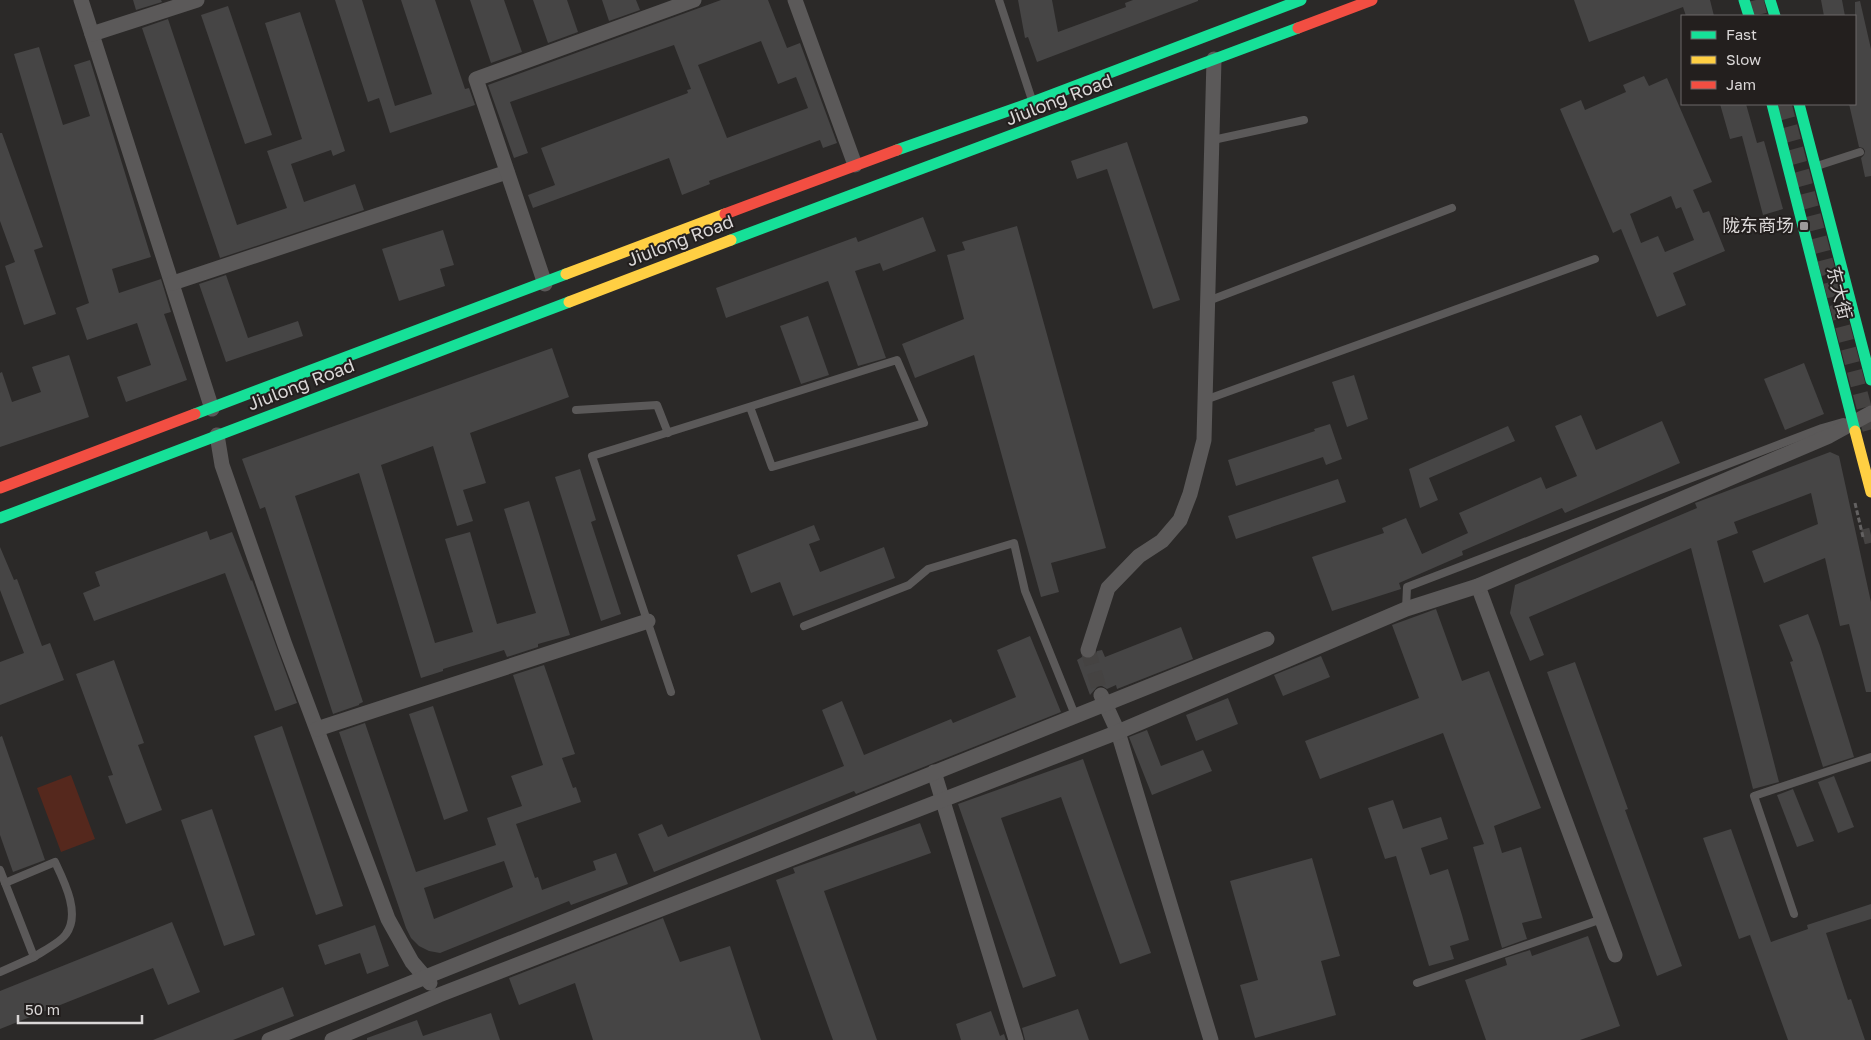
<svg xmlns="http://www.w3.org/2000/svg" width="1871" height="1040" font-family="'Golos Text','Noto Sans SC',sans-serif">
<rect width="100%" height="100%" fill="#2b2928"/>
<polygon fill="#55281d" points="71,775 95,839 61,852 37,788"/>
<g fill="#464545" fill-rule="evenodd">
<polygon points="133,0 161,0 162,2 136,10"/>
<polygon points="335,0 362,0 395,106 432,94 401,0 435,0 465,89 469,88 475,105 390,133 379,98 368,102"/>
<polygon points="470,0 504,0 522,52 491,63"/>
<polygon points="533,0 567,0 578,32 548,43"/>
<polygon points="602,0 636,0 640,10 609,21"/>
<path d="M 721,0 L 768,0 L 787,48 L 800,43 L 837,143 L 823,148 L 820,140 L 709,181 L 710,184 L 682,195 L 669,158 L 533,208 L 528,195 L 555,185 L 541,148 L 688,93 L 687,90 L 691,89 L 674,45 L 510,102 L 528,153 L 514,158 L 488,85 ZM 761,41 L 778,84 L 796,77 L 808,108 L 727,138 L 698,65 Z"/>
<polygon points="1018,0 1052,0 1058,32 1126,7 1125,3 1133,0 1198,0 1198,1 1037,62 1028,37 1025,38"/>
<polygon points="1574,0 1710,0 1714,16 1686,16 1683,7 1589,42"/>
<polygon points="1821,0 1842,0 1845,16 1824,16"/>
<polygon points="1860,1 1871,49 1871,176 1865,177 1861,158 1864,155 1865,151 1863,148 1859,147 1849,104 1855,104 1855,2"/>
<polygon points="228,6 272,135 245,144 201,15"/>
<polygon points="300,12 345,151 333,156 331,150 291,164 304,202 355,184 364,210 220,258 142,28 168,19 237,225 287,208 267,151 302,139 265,23"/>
<polygon points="39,47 63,125 90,116 74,65 90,60 151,257 112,269 119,293 161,279 171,312 164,314 187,380 126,402 117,377 151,365 137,323 87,340 76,308 89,303 14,54"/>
<path d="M 1644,76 L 1649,86 L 1667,78 L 1712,182 L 1693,190 L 1703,213 L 1709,211 L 1725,251 L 1673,273 L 1686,305 L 1657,317 L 1621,229 L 1613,233 L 1560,109 L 1581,100 L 1585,110 L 1626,92 L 1623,85 ZM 1671,196 L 1676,209 L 1681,207 L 1694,240 L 1665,252 L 1658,236 L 1641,243 L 1630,214 Z"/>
<polygon points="1720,104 1746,104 1757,143 1764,141 1783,209 1763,215 1742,136 1730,139"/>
<polygon points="0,133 2,133 43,247 34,250 56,314 24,325 5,266 15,262 0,221"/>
<polygon points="1127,142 1180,300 1153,309 1107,169 1077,179 1071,161"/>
<polygon points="923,217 936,251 883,271 880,263 855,271 886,358 858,366 828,281 726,318 716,288 856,237 858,242"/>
<polygon points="1017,226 1106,548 1051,563 1059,592 1041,597 974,355 915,378 902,344 964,319 947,255 965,250 962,242"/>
<polygon points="443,230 454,265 440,269 445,286 399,301 382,249"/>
<polygon points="226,275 248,338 298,321 303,336 226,362 199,284"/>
<polygon points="808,316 829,375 801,384 780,326"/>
<polygon points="552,348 569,397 470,433 486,483 463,490 473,521 457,526 433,446 381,465 435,643 473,632 445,539 470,532 497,624 536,613 504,509 529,501 570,635 538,644 538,647 507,657 504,650 443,669 443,671 421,678 359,473 295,496 363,702 359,704 359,705 333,714 265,507 260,509 242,459"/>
<polygon points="69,355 89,417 0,447 0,373 2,372 12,402 41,392 32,367"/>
<polygon points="1804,363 1824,414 1785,430 1764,379"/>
<polygon points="1354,375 1368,419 1347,427 1332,382"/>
<polygon points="1581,415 1596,450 1662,421 1680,463 1565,513 1562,508 1462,551 1463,555 1399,583 1401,589 1332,611 1312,557 1384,533 1382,528 1406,518 1422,554 1468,533 1459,513 1541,477 1546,489 1577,476 1555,426"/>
<polygon points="1330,424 1342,459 1326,465 1323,457 1236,486 1228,460 1315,431 1314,429"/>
<polygon points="1508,426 1515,441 1429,478 1438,500 1420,508 1409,469"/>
<polygon points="1830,452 1839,456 1871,602 1871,692 1866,692 1849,624 1840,626 1825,558 1764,583 1752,551 1818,524 1811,493 1734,522 1738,533 1717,541 1779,782 1753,789 1691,548 1529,617 1544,655 1530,661 1510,613 1515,585 1697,508 1695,503"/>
<polygon points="580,469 596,520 591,522 621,614 601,621 555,477"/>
<polygon points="1338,479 1346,502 1236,539 1228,516"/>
<polygon points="814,525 820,540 809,544 820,572 884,547 895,578 793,616 780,582 751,593 737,555"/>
<polygon points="207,531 210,540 232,532 251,581 252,580 297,703 275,711 225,573 94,621 83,593 100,586 95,572"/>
<polygon points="0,547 14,580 17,579 42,646 50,643 64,680 0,705 0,662 24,653 0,590"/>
<polygon points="1436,609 1462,681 1489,671 1541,808 1494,826 1502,853 1521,847 1542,918 1522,923 1527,939 1502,948 1473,847 1484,844 1443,733 1320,779 1305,741 1419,698 1392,625"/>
<polygon points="1808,614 1820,646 1854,757 1823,767 1790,662 1793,661 1779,625"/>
<polygon points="1181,627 1193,659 1117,689 1116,685 1107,689 1102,686 1098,686 1090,695 1077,660 1082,657 1090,659 1095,657 1097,651 1102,650 1105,657"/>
<polygon points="1030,636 1061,712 856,794 854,791 654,872 638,834 662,824 668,837 844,766 822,710 842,701 864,755 951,719 953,723 1016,697 997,650"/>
<polygon points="1321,656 1330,677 1283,696 1274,675"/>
<polygon points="114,660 144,743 138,745 162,810 126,824 108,776 113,775 76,674"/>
<polygon points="1575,662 1628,809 1625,810 1682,966 1657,976 1547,672"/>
<path d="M 544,665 L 575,754 L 562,758 L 573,788 L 576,787 L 581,802 L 516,824 L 535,878 L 538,877 L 542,890 L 596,870 L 593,861 L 616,853 L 628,884 L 571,905 L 569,901 L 440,953 L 429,951 L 419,946 L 411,938 L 406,928 L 339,732 L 365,723 L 416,872 L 496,845 L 487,818 L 522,806 L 511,776 L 543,765 L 513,675 ZM 504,861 L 513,887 L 434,919 L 424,888 Z"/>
<polygon points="1228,698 1238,724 1196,741 1186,715"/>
<polygon points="433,706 468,811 444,820 409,714"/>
<polygon points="282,726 343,906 316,915 254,736"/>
<polygon points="1147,730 1161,766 1203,750 1212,771 1152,795 1129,737"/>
<polygon points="2,736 45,860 13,872 0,835 0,737"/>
<polygon points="1083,759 1151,953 1120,964 1061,797 1001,818 1056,976 1023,988 958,804"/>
<polygon points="1834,776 1854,827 1838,833 1818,782"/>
<polygon points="1793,789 1814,841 1797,847 1777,795"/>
<polygon points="1393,800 1403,829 1441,817 1448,839 1421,848 1430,875 1448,869 1462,915 1469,940 1450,946 1454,959 1429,966 1396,856 1385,859 1368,808"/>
<polygon points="212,809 255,935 224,946 181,820"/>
<polygon points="920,823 931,853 824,891 877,1040 833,1040 776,880 795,873 793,868"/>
<polygon points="1731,829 1771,942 1808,929 1807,925 1871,904 1871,919 1826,933 1848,1000 1851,999 1865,1040 1788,1040 1750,935 1739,939 1703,838"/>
<polygon points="1312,858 1340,956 1321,961 1336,1015 1255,1038 1240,985 1258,980 1230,881"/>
<polygon points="663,918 680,962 730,946 761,1040 593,1040 575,983 519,1005 509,978"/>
<polygon points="172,922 200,992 168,1005 153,968 0,1029 0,991"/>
<polygon points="375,925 389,966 367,974 360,953 325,965 318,945"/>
<polygon points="1588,936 1620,1026 1580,1040 1486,1040 1465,980 1507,965 1505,958 1530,950 1532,956"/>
<polygon points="283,987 294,1016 233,1040 153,1040"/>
<polygon points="1078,1009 1089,1040 1025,1040 1022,1028"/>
<polygon points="991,1011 1000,1036 1004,1034 1006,1040 961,1040 956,1024"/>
<polygon points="491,1013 500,1040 367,1040 367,1038 417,1020 423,1036"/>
</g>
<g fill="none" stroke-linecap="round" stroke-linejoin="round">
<g stroke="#454342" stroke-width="15" stroke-dasharray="15 8" stroke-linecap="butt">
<polyline points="1756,0 1760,16"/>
<polyline points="1784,104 1871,434"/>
<polyline points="1863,537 1871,535"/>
<polyline points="1088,650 1101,695"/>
</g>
<polyline stroke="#636161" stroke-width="3" stroke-dasharray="5 2.5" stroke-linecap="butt" points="1855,503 1863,537"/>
<g stroke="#5b5959" stroke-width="8">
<polyline points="999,0 1032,100"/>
<polyline points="1213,140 1304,120"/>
<polyline points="1817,166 1860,152"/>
<polyline points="1208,301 1452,208"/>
<polyline points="1205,400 1595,259"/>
<polyline points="576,410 657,405 668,433"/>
<polyline points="1406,609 1407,587 1822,428 1843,422"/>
<polyline points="804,626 909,585 928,569 1014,543 1025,591 1075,715"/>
<path d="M 671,692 L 592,456 C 694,425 795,392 897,360 L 924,423 L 772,467 L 750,407"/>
<polyline points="0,870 34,957 0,972"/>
<path d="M 5,883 L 55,862 C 64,881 81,914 66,934 C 61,942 43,951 34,957"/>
<polyline points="1794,914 1754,796 1871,757"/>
<polyline points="1417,983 1602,919"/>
</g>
<g stroke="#5b5959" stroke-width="15">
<polyline points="81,0 212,409"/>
<polyline points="795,0 855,165"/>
<polyline points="92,34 197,0"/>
<polyline points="173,283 507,172"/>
<polyline points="545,284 476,79 694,0"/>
<polyline points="217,435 222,465 285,645 388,919 412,962 430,983"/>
<polyline points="1478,586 1615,955"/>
<polyline points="1088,650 1108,588 1139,556 1162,541 1180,520 1190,494 1204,440 1214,59"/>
<polyline points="1101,695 1118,732 1211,1040"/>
<polyline points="317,729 648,621"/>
<polyline points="934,772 1016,1040"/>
<polyline points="269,1040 1267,639"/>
<polyline points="332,1040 439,995 1118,732 1406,609 1478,586 1829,436 1871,413"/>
</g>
<g stroke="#16e098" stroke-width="11">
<polyline points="1744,0 1749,16"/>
<polyline points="1770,0 1775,16"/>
<polyline points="1772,104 1855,431"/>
<polyline points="1799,104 1871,380"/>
<polyline points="897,150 1033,102 1301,0"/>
<polyline points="731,240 1298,28"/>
<polyline points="195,414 566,274"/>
<polyline points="0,518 569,302"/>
</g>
<g stroke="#ffcf43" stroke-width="11">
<polyline points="566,274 725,214"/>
<polyline points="569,302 731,240"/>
<polyline points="1855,431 1871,492"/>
</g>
<g stroke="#f24e42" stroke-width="11">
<polyline points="1298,28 1372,0"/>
<polyline points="725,214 897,150"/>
<polyline points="0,488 195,414"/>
</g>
</g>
<rect fill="#9d9a9a" stroke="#231f1e" stroke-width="2" x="1799" y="221" width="10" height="10" rx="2.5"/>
<g text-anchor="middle" stroke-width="4" stroke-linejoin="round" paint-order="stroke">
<g font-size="18" fill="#dad7d7" stroke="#231f1e">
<text transform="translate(1059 100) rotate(-21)" y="6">Jiulong Road</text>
<text transform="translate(680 241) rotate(-21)" y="6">Jiulong Road</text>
<text transform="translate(1839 293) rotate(76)" y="6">东大街</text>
<text transform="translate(301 385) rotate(-21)" y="6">Jiulong Road</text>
</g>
<g font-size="18" fill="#dad7d7" stroke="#231f1e" text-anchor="end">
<text x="1794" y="232">陇东商场</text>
</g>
</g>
<rect x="1681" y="15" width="175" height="90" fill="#231f1e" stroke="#6c6968"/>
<rect x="1691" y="31" width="25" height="8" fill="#16e098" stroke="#6c6968"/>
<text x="1726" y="40" font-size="15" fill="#dad7d7">Fast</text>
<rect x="1691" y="56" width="25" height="8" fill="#ffcf43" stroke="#6c6968"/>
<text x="1726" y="65" font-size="15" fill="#dad7d7">Slow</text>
<rect x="1691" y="81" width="25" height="8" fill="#f24e42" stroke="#6c6968"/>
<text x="1726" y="90" font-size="15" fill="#dad7d7">Jam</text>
<path d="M18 1015v8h124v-8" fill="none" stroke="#dad7d7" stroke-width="2.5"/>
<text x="25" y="1015" font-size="15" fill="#dad7d7" stroke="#231f1e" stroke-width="4" paint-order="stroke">50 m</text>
</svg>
